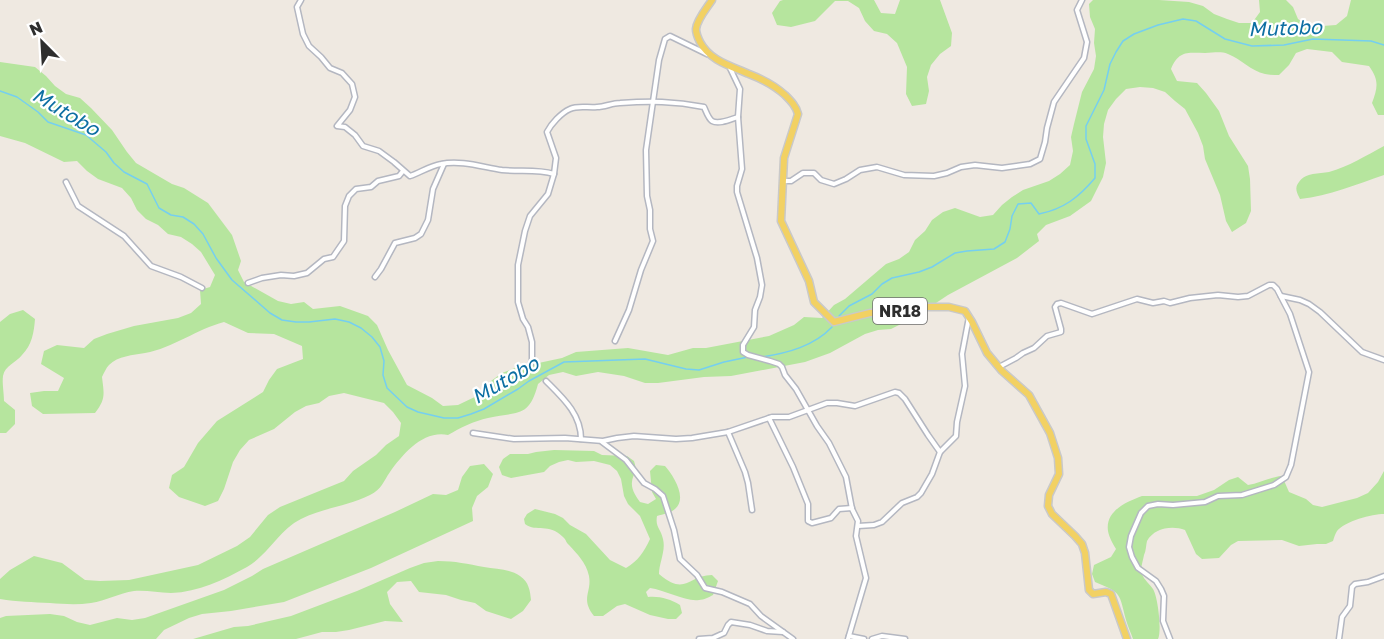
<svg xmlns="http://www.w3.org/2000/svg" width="1384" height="639" font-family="'Golos Text',sans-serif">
<rect width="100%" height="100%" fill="#efe9e1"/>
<g fill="#b6e59e">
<polygon points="783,0 874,0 881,13 895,14 900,0 940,0 952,33 951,46 940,54 931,65 927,77 929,91 926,104 912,106 906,94 907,67 897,43 887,34 874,31 865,21 859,8 848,1 835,1 815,21 791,27 777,25 772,13 780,1"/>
<path d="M 1093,0 L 1159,0 L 1189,2 L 1203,6 L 1214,14 L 1227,19 L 1239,23 L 1252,23 L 1260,12 L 1259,0 L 1286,0 L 1293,7 L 1298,19 L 1309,27 L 1336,25 L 1347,16 L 1351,0 L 1384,0 L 1384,115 L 1378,115 L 1372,103 C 1378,87 1379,80 1369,66 L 1342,62 L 1332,52 L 1307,49 L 1296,53 L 1289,65 L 1279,75 C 1274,75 1269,75 1265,74 C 1251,71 1241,59 1228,54 C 1220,51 1214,53 1205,53 C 1188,53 1179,50 1171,69 L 1177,81 L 1197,83 L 1206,93 L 1219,111 L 1229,136 L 1248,166 L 1250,179 L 1251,211 L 1246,223 L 1232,232 L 1226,221 L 1220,195 L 1205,159 L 1203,146 L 1198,133 L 1185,109 L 1175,101 L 1165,92 L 1153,88 L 1140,87 L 1126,89 L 1116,99 L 1108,110 L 1104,124 L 1103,137 L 1106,163 L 1103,177 L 1091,201 L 1070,216 L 1046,225 L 1037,234 L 1039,241 L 1017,258 L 948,295 L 915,317 L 891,329 L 878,330 L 865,334 L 830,353 L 805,362 L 731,376 L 704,377 L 658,383 L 645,383 L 624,376 L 598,372 L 576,376 L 563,372 L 549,375 L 538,384 C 529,419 517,411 488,418 C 474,421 460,428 448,435 C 423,430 403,454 390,472 C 383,482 382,489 370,495 C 348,506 323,508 301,519 C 279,530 268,555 247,567 C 223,580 199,592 171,593 C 158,593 147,590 134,591 C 119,593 106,601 91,603 C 77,605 63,604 50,603 C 33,602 17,602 0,599 L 0,579 L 10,570 L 34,556 L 62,563 L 85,580 L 100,581 L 129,580 L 198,565 L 237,546 L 250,537 L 268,515 L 280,507 L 344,481 L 353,471 L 376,455 L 386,445 L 399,436 L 401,423 L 393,412 L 384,403 L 344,393 L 329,396 L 319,403 L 306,406 L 295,412 L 274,429 L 249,440 L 240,450 L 233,462 L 224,489 L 218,501 L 205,506 L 179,497 L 169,488 L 172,475 L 184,467 L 198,443 L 217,421 L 263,392 L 269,380 L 277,369 L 303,359 L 302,346 L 274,334 L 248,333 L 224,322 C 197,329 173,348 145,353 C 133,355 118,356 109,365 C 106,368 104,373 102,377 C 104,394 106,399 95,413 L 43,414 L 32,406 L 30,393 L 44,391 L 58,391 L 64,378 L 41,364 L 44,351 L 57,345 L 84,348 L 94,339 L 107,334 L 134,326 L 178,318 L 191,313 L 201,304 L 200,290 L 210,287 L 215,275 L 201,252 L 192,244 L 181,237 L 168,234 L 158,225 L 146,219 L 137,210 L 131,198 L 122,188 L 98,179 L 87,171 L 77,161 L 64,162 L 25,143 L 0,136 L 0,62 L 35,67 L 46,76 L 55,86 L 66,94 L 80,98 L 91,108 L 112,130 L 127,152 L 136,163 L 172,184 L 184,188 L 208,203 L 232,235 L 241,261 L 238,270 L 244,282 L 278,301 L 291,304 L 304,302 L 313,309 L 340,306 L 368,316 L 377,325 L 388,350 L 407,385 L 432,398 L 443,406 L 458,405 L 483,393 L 491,381 L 502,373 L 515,368 L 562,358 L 576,352 L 628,348 L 668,355 L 693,348 L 706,348 L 769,336 L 794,325 L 804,317 L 822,318 L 834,305 L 845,299 L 886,264 L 899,259 L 909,252 L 915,240 L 925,231 L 932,220 L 943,212 L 955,208 L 980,217 L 993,215 L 1002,205 L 1012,197 L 1023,190 L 1049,181 L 1060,174 L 1070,165 L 1073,151 L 1071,137 L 1074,124 L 1082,92 L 1094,69 L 1096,56 L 1094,43 L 1095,29 L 1090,17 L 1089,4 Z"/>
<path d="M 1384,146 L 1384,175 C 1357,184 1329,196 1300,199 C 1297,193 1294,188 1299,182 C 1306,172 1319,174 1329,172 C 1348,167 1367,155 1384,146 Z"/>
<path d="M 23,310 L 35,319 C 34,332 32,345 22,355 C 16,363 5,365 3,376 C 2,383 4,393 4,401 L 15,410 L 15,424 L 6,433 L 0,433 L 0,322 L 10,314 Z"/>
<path d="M 554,450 L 594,451 L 602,455 L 627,456 L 634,461 C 638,474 633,472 632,482 C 631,489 636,497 640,502 L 648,504 L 656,499 L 652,492 L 650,471 L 656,465 L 665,466 C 673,475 688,498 675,509 C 671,513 663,514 657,516 C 655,527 661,529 663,539 C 666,551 659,563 659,574 C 686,597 688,575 712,575 L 718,581 L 713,595 C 709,597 704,600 699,600 C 686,602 665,590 650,588 L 646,592 L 648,597 C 660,596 670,599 680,605 L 682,613 L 676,619 L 668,619 L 650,615 L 625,604 L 617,606 L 603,616 L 594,616 C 580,598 592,593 589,576 C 586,562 577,554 569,545 C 564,540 568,542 563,537 C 548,522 537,533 525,524 L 524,519 L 527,514 L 535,509 L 555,514 L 563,518 L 570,525 L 586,534 L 610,560 L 626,568 C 638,561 644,552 650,539 L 640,516 L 628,504 L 624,496 L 621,479 L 617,471 L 610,465 L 594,461 L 576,462 L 568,460 L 559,462 L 550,466 L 544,472 L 511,478 L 502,475 L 499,467 L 503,459 L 510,454 L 528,454 L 536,452 Z"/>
<polygon points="484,464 493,474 488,487 477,496 472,508 473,521 371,568 284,602 231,611 202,614 189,618 164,630 156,639 0,639 0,618 6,616 50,614 64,616 77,622 90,625 117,618 132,620 145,618 224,590 252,576 263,569 395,512 433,494 446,495 458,490 462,477 470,466"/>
<path d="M 1384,471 L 1384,514 C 1372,514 1345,521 1337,531 C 1335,534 1334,538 1333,541 L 1326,544 L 1317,544 L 1299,546 L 1282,540 L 1238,541 L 1231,545 L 1219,558 L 1202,559 L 1196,554 L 1185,530 C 1172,525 1154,528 1147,541 C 1146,545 1146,551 1144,555 C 1143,561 1140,568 1142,574 C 1144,580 1150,584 1153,589 C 1158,597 1162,631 1158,639 L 1133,639 C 1131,633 1128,627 1126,620 C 1119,593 1122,593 1095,582 L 1092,574 L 1094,565 L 1111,557 L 1116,549 C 1113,544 1109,537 1108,531 C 1105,511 1126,502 1142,496 L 1197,496 L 1214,490 L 1229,480 L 1238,477 L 1248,485 C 1260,483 1270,477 1282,476 L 1289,492 L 1306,499 L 1313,505 L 1322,507 L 1357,498 L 1368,493 L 1378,482 Z"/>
<path d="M 438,561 C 455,561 468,564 484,567 C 496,569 510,569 520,576 C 529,582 530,591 531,600 L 523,611 L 511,619 L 486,611 L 475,603 L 461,600 L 446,595 L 419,592 L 411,581 L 397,582 L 387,592 L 390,604 L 403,622 L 385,621 L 349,630 L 336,632 L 322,632 L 296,639 L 193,639 L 234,627 L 248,626 L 291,616 L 357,591 L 410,568 L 424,563 Z"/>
</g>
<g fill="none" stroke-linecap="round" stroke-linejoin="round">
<g stroke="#75cff0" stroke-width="1.5">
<polyline points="0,91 17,97 38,112 48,122 86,135 106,152 114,163 124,172 147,184 159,208 171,215 183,217 194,224 203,234 216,258 232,280 270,313 282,320 296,322 309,322 335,319 349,322 361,328 372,337 380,347 384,361 383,375 387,388 407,407 418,412 444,418 458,418 471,414 484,409 518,389 529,381 564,362 645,359 686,369 699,370 724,362 748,357"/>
<path d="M 839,316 L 849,306 L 872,294 L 882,284 L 892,278 L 919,272 L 932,267 L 955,253 L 967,251 L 994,249 L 1005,242 L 1010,229 L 1012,216 L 1018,204 L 1031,203 L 1039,214 C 1064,209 1079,197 1095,178 L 1095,164 L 1086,139 L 1086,126 L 1104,90 L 1110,64 L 1116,52 L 1123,41 L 1134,34 L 1158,25 L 1183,19 L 1196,21 L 1225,39 L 1252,46 L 1284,45 L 1313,39 L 1371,41 L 1384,45"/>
<path d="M 762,357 C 788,353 814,346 832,327"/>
</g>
<g stroke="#b4b7c1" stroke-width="7">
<g id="minor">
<path d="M 301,0 L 297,7 L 303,34 L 309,46 L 321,57 L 330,68 L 342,73 L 352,84 L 355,97 L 350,110 L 337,126 L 345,127 L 355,135 L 363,146 L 379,151 L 394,162 L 410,176 C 420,173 429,166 441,164 C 461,160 482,167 502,170 C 520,172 537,169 554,174"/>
<polyline points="729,66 740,89 738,117 742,169 737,186 737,192 757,258 762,285 760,297 755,310 754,327 743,345 743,352 748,355 770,361 779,364 782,367 785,375 796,389 817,426 829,443 846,477 852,509 858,521 856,536 866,578 848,639"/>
<polyline points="784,181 791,181 803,173 814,173 821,180 834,184 846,179 860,170 877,167 904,175 934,176 947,173 961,167 975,165 1002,168 1030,164 1040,159 1045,142 1047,128 1054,102 1084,58 1087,42 1077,10 1082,0"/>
<polyline points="66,182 78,206 124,236 151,266 181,277 202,288"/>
<polyline points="375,277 381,269 395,243 415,238 421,234 428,220 433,189 444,164"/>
<polyline points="248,283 262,278 281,275 294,276 307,273 324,259 333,257 344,241 345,206 349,196 356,189 371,187 378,181 399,176 403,171"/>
<polyline points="1281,296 1300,300 1309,304 1320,312 1362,352 1384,360"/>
<polyline points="615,341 629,310 641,270 653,241 650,229 650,210 647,196 646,150 659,60 665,39 670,36 707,54"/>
<polyline points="999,367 1016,358 1023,353 1034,348 1047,336 1061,332 1061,329 1055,307 1057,304 1061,303 1092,314 1137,299 1153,303 1164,301 1170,303 1190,298 1218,295 1238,297 1248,296 1269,285 1273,285 1277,289 1290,314 1309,372 1291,465 1286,477 1274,485 1242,495 1218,496 1205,502 1173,505 1158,504 1148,506 1141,513 1131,536 1129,547 1132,557 1138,568 1156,581 1161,589 1164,596 1163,621 1170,639"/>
<path d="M 529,368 L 532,360 L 532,342 L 528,327 L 523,319 L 518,302 L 518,265 L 525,231 L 530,216 L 548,194 L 554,174 L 556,158 L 547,132 C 551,124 561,113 570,109 C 578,105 588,108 597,107 C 605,107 612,103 620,103 C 650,101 674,101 704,107 C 706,111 708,118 712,121 C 719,125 731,119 738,117"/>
<path d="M 546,381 C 563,398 581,414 581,439"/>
<polyline points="769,418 793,467 808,504 808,521 812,523 831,518 839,509 852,508"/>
<polyline points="728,432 745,472 748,483 752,510"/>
<polyline points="473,433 514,439 565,438 603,441 617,438 634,436 676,439 692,438 728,432 772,417 789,417 827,403 837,403 855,406 895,392 899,393 905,399 928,435 940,452"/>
<polyline points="602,442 626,460 644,483 655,489 663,496 674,530 680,559 697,575 705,588 722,592 750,604 761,616 793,639"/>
<polyline points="858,526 874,525 882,522 902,503 917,497 921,493 932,474 940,452 956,436 957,422 965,386 962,354 969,317"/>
<polyline points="849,636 864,639"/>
<polyline points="699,639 713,638 724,633 728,625 731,622 750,625 767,631 783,632"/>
<polyline points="872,639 882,636 905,639"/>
<polyline points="1339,639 1342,617 1350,606 1352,587 1355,584 1368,582 1384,576"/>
</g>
</g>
<g stroke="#c9c9c9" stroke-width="9">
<path id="primary" d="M 712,0 C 707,8 697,19 696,29 C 696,33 698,38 700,42 C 710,61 731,66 749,74 C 762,79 775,86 785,95 C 791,101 796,106 798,114 L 784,158 L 781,221 L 809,281 L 814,302 L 834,322 L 870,313 L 897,311 L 925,307 L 949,307 L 965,311 L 972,322 L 987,353 L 1002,371 L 1029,395 L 1050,433 L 1058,458 L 1059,474 L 1049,495 L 1048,506 L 1052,514 L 1075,536 L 1082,544 L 1085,553 L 1089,590 L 1093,594 L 1106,592 L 1111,594 L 1127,639"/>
</g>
<use href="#minor" stroke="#fff" stroke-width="4"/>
<use href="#primary" stroke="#f2d163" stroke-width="6"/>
</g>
<g text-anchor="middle" stroke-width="4.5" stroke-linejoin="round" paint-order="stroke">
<rect fill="#fff" stroke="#6d6d6d" stroke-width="1.5" x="873" y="298" width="54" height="26" rx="4.5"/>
<g font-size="16" font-weight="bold" fill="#2e2e2e">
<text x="900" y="317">NR18</text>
</g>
<g font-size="20" font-style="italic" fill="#0d6fa3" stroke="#fff">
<text transform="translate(1285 28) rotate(-2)" y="7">Mutobo</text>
<text transform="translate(66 112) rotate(31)" y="7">Mutobo</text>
<text transform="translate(505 380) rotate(-30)" y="7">Mutobo</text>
</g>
</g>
<g transform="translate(42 42) rotate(336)" stroke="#ffffff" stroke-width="4.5" paint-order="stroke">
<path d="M0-4.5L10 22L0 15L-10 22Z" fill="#2e2e2e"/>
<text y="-9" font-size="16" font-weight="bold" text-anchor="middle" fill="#2e2e2e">N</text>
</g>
</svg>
